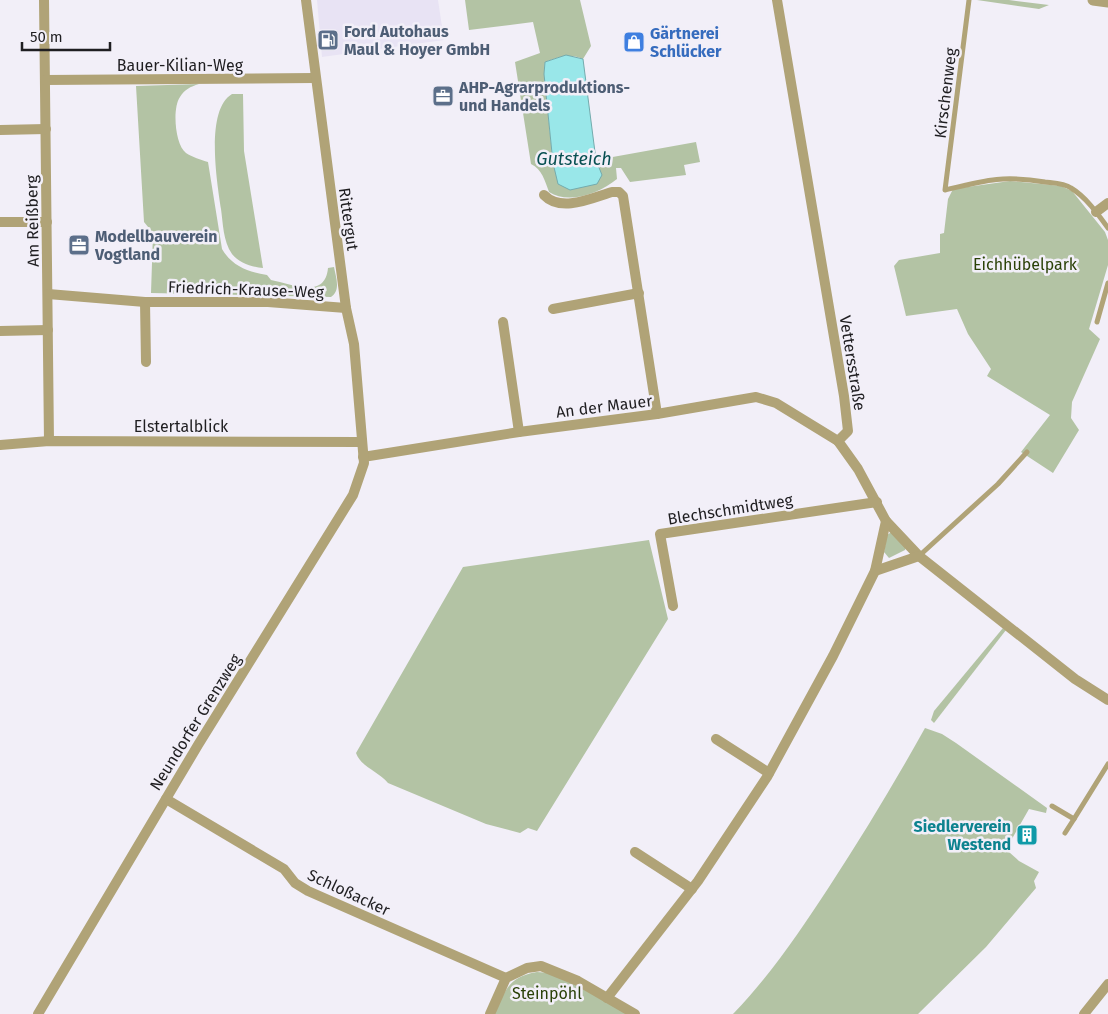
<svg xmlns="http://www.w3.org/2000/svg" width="1108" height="1014" font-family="'Fira Sans',sans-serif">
<rect width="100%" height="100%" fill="#f2eff8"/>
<polygon fill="#e8e3f4" points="317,0 438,0 444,40 322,57"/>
<g fill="#b3c3a4">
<path d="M 465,0 L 580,0 L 591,46 L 583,59 C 571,53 558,57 545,62 L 544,74 L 553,163 L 600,168 L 596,160 L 696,142 L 700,162 L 684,165 L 686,175 L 630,182 L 621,168 L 616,168 L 617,179 C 600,193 569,205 549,192 C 545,181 542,169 531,164 L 515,62 L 540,53 L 533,22 L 469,30 Z"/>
<polygon points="977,0 1009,0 1049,5 1039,9"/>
<path d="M 199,84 C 190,87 185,89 180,97 C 172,108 175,145 186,153 C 192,157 201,160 208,162 L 222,249 C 232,266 248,272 267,275 L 271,280 C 292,284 325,300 328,268 L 334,267 C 336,278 341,290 331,297 L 151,293 L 153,233 L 144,222 L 136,86 Z"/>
<path d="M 232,94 L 243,94 L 244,151 L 263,268 C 252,267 239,263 232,254 C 223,241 223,223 221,209 C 217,182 205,110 232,94 Z"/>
<polygon points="1010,181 1061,186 1072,191 1105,232 1108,240 1108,265 1089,329 1100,339 1072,402 1071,418 1079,430 1053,473 1021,452 1050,415 987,376 991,369 968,334 957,309 906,316 894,266 899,260 940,253 940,234 944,233 948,199 953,189"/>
<polygon points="890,533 893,533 906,547 905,550 889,558 884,552 887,535"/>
<path d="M 649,540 L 668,619 L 537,831 L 528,828 L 520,833 L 486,824 L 388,783 C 378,771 361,767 356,753 L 463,567 Z"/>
<polygon points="1003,628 1006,630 934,723 931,720 934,711"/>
<path d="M 925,728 L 942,734 L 956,743 L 1047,808 L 1046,813 L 1029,809 L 1009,844 L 1009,852 L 1019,861 L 1039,872 L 1034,881 L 1036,888 L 986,947 L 918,1014 L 733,1014 C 770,976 800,931 829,887 C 863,835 895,782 925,728 Z"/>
<path d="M 537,972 C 571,973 600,997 628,1014 L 494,1014 C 506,990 508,977 537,972 Z"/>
</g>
<polygon fill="#99e7e9" stroke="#74abad" points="566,55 583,59 596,160 602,175 597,184 570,190 558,184 553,163 544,74 545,62"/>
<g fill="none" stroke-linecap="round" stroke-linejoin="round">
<g stroke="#b0a377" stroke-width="5">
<path d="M 969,0 L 945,190 C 986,180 1003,175 1045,182 C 1053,183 1064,183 1071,188 C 1086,197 1098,214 1108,228"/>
<polyline points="1097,322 1108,283"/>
<polyline points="919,556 998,484 1027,452"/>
<polyline points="1052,806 1074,819 1108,764"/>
<polyline points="1065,833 1074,819"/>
</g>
<g stroke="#b0a377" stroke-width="10">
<polyline points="44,0 49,441"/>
<polyline points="777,0 844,396 848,431 838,441 858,469 886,521 919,556 1075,679 1108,700"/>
<polyline points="45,80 314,78"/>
<polyline points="0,130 46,129"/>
<path d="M 544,195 C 561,213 592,198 612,192 L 619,192 L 623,196 L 657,414"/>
<polyline points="1096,212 1108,203"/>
<polyline points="0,222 47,222"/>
<polyline points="48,294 145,302 268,302 346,308"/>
<polyline points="145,302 146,362"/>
<polyline points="553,309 639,293"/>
<polyline points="503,322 519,432"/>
<polyline points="0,331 48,330"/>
<polyline points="0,445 49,441 361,442"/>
<polyline points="363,457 519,432 657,414 756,397 776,403 838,441"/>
<polyline points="875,571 919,556"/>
<polyline points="673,606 660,534 877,502"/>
<polyline points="716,739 769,773"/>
<polyline points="166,799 284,869 295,883 308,891 506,978"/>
<polyline points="635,852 692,889"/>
<polyline points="607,998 698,881 767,777 833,656 875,571 886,521"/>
<polyline points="38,1014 198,745 353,495 364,463 354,344 346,308 306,0"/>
<polyline points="490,1014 506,978 527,968 541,966 578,981 635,1014"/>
<polyline points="1084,1014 1108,984"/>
</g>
<polyline stroke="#b0a377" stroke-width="11" points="1093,0 1108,2"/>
</g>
<defs>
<g id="fuel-square" transform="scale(1.125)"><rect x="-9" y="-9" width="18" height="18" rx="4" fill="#5c6f8a" stroke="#f2eff8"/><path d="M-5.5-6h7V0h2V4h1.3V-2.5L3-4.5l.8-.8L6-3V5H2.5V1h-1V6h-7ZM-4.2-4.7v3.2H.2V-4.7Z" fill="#fff"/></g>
<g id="shop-square" transform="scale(1.125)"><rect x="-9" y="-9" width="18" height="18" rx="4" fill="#3f7fe0" stroke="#f2eff8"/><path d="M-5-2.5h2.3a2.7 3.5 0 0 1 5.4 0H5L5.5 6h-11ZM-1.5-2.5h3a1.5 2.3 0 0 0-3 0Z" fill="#fff"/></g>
<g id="office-square" transform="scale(1.125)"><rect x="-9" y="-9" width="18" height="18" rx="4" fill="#5c6f8a" stroke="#f2eff8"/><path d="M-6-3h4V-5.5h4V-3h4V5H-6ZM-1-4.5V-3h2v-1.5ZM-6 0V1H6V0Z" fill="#fff"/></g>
<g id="building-square" transform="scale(1.125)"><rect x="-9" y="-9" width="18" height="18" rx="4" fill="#0f9aa8" stroke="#f2eff8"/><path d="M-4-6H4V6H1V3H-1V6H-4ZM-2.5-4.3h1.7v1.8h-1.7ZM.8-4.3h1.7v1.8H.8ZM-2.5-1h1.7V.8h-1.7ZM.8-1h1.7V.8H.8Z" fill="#fff"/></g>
</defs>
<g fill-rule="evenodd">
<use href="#fuel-square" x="328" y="40"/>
<use href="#shop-square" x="634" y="42"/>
<use href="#office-square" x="443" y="96"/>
<use href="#office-square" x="79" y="245"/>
<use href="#building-square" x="1027" y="835"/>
</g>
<g text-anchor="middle" stroke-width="5" stroke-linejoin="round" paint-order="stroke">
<g font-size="16" font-weight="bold" fill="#4e5e75" stroke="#f2eff8" text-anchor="start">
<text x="344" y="37">Ford Autohaus<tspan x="344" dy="18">Maul &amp; Hoyer GmbH</tspan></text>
<text x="459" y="93">AHP-Agrarproduktions-<tspan x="459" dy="18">und Handels</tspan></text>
<text x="95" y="242">Modellbauverein<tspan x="95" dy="18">Vogtland</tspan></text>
</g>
<g font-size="16" font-weight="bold" fill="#366cbe" stroke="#f2eff8" text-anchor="start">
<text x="650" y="39">Gärtnerei<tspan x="650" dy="18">Schlücker</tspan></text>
</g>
<g font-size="16" fill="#1f1e21" stroke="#f2eff8">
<text x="180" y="71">Bauer-Kilian-Weg</text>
<text transform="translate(945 93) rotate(-83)" y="6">Kirschenweg</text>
<text transform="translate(349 219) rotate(82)" y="6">Rittergut</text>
<text transform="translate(32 221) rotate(-91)" y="6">Am Reißberg</text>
<text transform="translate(246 289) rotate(2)" y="6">Friedrich-Krause-Weg</text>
<text transform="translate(853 363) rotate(81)" y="6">Vettersstraße</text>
<text transform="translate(604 406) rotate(-7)" y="6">An der Mauer</text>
<text x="181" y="432">Elstertalblick</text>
<text transform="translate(730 509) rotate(-9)" y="6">Blechschmidtweg</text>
<text transform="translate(195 722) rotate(-58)" y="6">Neundorfer Grenzweg</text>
<text transform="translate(349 892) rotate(25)" y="6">Schloßacker</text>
</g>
<g font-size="16" fill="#2a4107" stroke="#f2eff8">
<text x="1025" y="270">Eichhübelpark</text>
<text x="547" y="999">Steinpöhl</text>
</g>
<g font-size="16" font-weight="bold" fill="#0d838f" stroke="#f2eff8" text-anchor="end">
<text x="1011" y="832">Siedlerverein<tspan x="1011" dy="18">Westend</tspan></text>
</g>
<g font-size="18" font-style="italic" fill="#085052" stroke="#f2eff8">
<text x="574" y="165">Gutsteich</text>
</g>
</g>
<path d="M22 42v8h88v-8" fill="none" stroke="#1f1e21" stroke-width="2.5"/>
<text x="30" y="42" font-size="15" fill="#1f1e21" stroke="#f2eff8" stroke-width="4" paint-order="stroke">50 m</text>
</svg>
